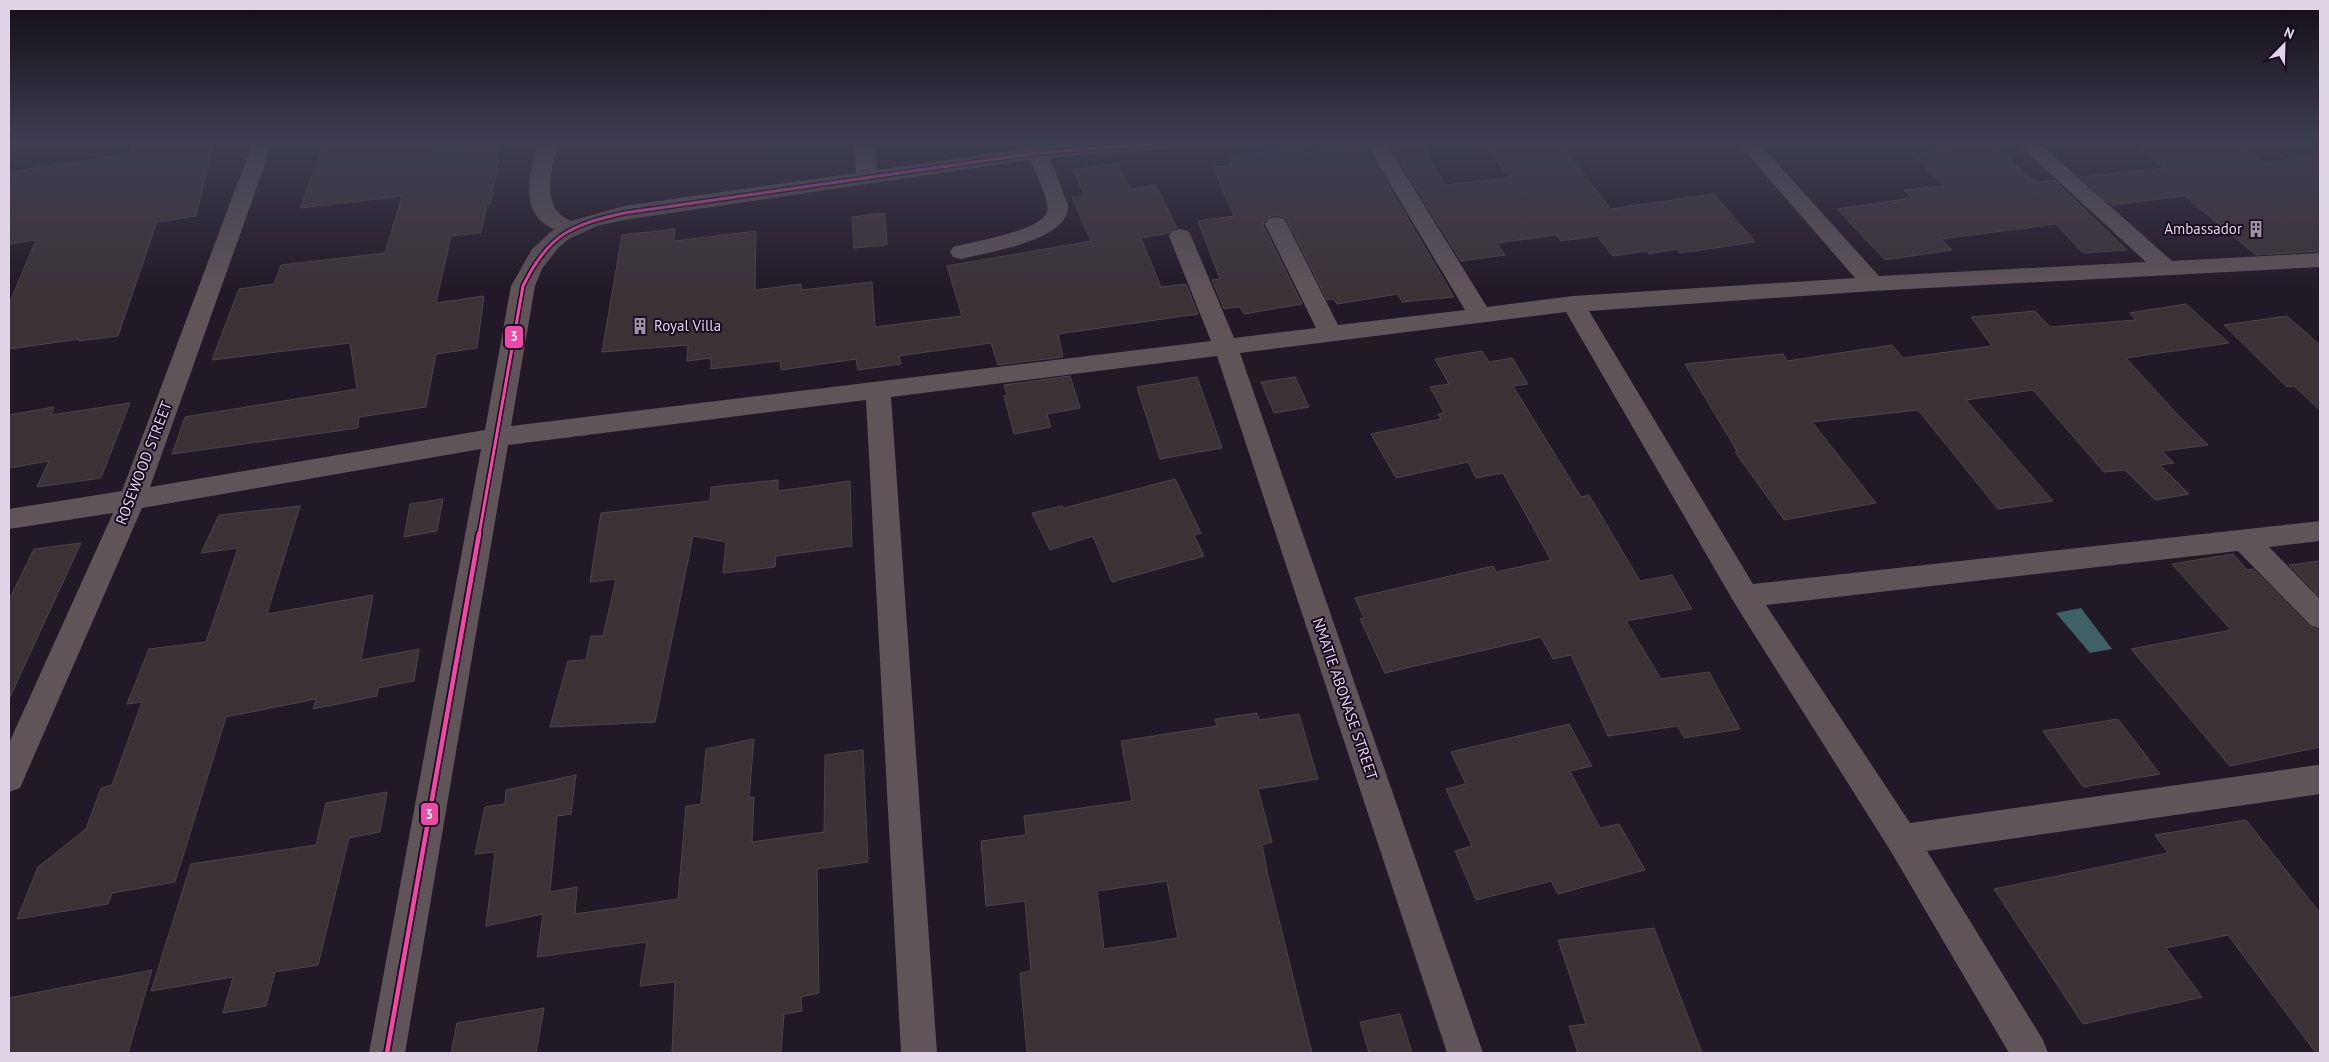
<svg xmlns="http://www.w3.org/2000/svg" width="2329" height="1062" font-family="'PT Sans',sans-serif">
<rect width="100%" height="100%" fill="#221926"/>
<polygon fill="#3f6065" points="2081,608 2112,649 2090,653 2056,613"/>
<g fill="#3b3236" stroke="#4e4448" fill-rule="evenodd">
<polygon points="133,142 214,142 196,216 157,222 118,336 79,341 80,339 9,349 9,304 36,240 9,244 9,172 129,154"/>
<polygon points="325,142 440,142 440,151 499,145 496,160 499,160 490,204 487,204 481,233 451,236 436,303 484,296 477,348 436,354 426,407 359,417 358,428 172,454 185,417 357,389 350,343 212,360 239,289 274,284 281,265 385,253 402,196 300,208"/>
<polygon points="1421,142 1445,185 1509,178 1483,142 1558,142 1611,209 1714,194 1755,242 1680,253 1678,249 1649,254 1647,251 1613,256 1597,236 1561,241 1557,235 1497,243 1505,255 1461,261 1388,143"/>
<polygon points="1937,142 1992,142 2035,182 2054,180 2127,250 2083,253 2056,224 1941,239 1952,250 1885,260 1837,209 1912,198 1904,190 1944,186 1913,154 1946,150"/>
<polygon points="2131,142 2237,142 2266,163 2320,154 2320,251 2256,255 2185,196 2111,205 2080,177 2164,168"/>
<polygon points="1365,146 1454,297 1402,302 1398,294 1337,304 1334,299 1327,300 1286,218 1276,215 1266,218 1263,225 1302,304 1244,314 1240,307 1224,309 1212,280 1220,279 1198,221 1234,216 1213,167 1231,165 1228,157 1300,148 1303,153"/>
<polygon points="1118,163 1130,189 1156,185 1177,228 1172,229 1169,233 1141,238 1161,287 1186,284 1198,314 1058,334 1063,357 998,365 991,343 899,356 901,364 858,370 856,359 781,370 780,361 711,369 711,358 687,361 688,345 602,352 622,235 675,229 674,241 756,231 755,290 801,284 801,290 872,282 875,327 962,316 947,266 1091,241 1072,198 1085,196 1073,170"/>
<polygon points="885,213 887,245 854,248 852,217"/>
<polygon points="2186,304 2229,343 2126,358 2177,414 2208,445 2162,451 2174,463 2160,465 2189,494 2155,500 2125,470 2104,472 2033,390 1966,400 2053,501 1998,509 1918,410 1812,422 1876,503 1784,520 1735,452 1737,451 1685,364 1783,354 1787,361 1892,345 1903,358 1992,346 1971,317 2035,311 2050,327 2136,320 2129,313"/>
<polygon points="2287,316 2320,345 2320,410 2294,386 2287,387 2224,325"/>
<polygon points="1482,351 1489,362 1512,358 1528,384 1513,386 1581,497 1589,495 1640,581 1672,575 1692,609 1626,621 1661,679 1709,672 1740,729 1684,738 1678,726 1608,736 1571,655 1553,659 1541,637 1385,673 1360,619 1364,618 1355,598 1493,566 1496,572 1551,560 1503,473 1476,478 1468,462 1396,478 1371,434 1441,419 1438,414 1444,413 1430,387 1449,384 1435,359"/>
<polygon points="1070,376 1080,408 1047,414 1051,427 1014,434 1004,396 1007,395 1004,385"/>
<polygon points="1197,377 1222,448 1160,459 1137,387"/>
<polygon points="1295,377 1309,407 1274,413 1261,382"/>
<polygon points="130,403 101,478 37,487 49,461 9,468 9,415 54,407 51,415"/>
<polygon points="1175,479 1201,533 1194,535 1204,556 1112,582 1093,536 1050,550 1032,513 1062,506 1064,508"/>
<polygon points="778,480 778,491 850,481 852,546 776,556 775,567 723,573 726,542 693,536 655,722 550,727 568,661 586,660 591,636 603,636 616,579 590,582 601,513 710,501 711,487"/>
<polygon points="443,499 437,531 404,537 410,504"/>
<polygon points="300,506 267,614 373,595 361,660 419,649 414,681 378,688 377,696 313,709 316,699 226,717 175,882 112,893 108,904 17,919 38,867 86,829 101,788 112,785 142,702 127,704 149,649 206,642 238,548 201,553 219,515"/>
<polygon points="81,543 9,699 9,600 34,549"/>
<polygon points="2233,554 2247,570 2253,569 2309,626 2320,631 2320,747 2230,766 2131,649 2231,630 2172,564"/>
<polygon points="2320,561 2320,597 2289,565"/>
<path d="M 1257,713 L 1259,720 L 1299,714 L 1318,779 L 1258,789 L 1272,842 L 1262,845 L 1268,876 L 1312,1053 L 1027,1053 L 1020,973 L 1031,971 L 1025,901 L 986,906 L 981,841 L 1026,835 L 1024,816 L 1132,801 L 1121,741 L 1217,726 L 1215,719 ZM 1167,881 L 1178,938 L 1104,949 L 1097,891 Z"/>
<polygon points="2118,719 2160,774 2083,787 2043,731"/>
<polygon points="1569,724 1592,766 1570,771 1600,828 1619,824 1645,870 1558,894 1551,881 1476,900 1455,851 1472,846 1446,789 1466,784 1451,752"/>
<polygon points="754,739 749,798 754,797 752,842 824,832 825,755 863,750 868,862 817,869 819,993 801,997 802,1011 784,1014 781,1053 672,1053 675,982 640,986 647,942 537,957 543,914 486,926 495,852 475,854 485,807 505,804 506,790 576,775 571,814 557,816 550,892 577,887 575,914 678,899 686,806 701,804 706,749"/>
<polygon points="387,792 380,832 349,838 318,965 275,972 266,1006 223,1013 233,977 151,991 191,864 316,845 326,803"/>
<polygon points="2246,820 2320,913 2320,1053 2316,1053 2228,935 2166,948 2202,997 2083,1024 1994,889 2168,853 2155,835"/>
<polygon points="1654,928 1702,1053 1578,1053 1569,1026 1586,1024 1558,940"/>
<polygon points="152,970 128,1053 9,1053 9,998"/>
<polygon points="544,1008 536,1053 451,1053 457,1023"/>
<polygon points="1400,1014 1412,1053 1369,1053 1360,1022"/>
</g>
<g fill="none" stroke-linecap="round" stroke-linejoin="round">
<path fill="#5f5458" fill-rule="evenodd" d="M 253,142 L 273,142 L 150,487 L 485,430 L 511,286 L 532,249 L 554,229 C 517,214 530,171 538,142 L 558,142 L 551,173 L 550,194 L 555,209 L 563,217 L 571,221 L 624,206 L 856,173 L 854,142 L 874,142 L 877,170 L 1037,147 L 1090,142 L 1176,142 L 1173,146 L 1166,148 L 1050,158 L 1068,205 C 1071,241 987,252 961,259 L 953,257 L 950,252 L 953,247 C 971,242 1041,231 1047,212 C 1050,199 1035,172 1030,160 L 624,220 L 597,226 L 569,239 L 558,248 L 542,269 L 535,286 L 511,426 L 1211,341 L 1169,236 L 1172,231 L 1180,229 L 1188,231 L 1191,236 L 1234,338 L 1316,328 L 1265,224 L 1268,219 L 1276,217 L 1284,219 L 1287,224 L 1338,325 L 1465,310 L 1365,142 L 1385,142 L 1487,307 L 1573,296 L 1855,278 L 1737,142 L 1758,142 L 1879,276 L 2146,262 L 2016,142 L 2038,142 L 2172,261 L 2320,253 L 2320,267 L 1873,291 L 1589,311 L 1753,584 L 2320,521 L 2320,541 L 2269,547 L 2320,599 L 2320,629 L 2310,625 L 2238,551 L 1766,605 L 1910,823 L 2317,765 L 2320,766 L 2320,794 L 1927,851 L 2043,1040 L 2048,1053 L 2009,1053 L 1890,850 L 1735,604 L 1566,312 L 1240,353 L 1483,1053 L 1447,1053 L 1217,356 L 891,397 L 937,1053 L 901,1053 L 866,400 L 508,445 L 405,1053 L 369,1053 L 481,449 L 142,508 L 20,788 L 9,792 L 9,743 L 113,513 L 9,529 L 9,509 L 122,491 Z"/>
<g stroke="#190b22" stroke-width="6">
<path id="bus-1-far1" d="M 479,535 L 523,286 C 548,235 570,225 624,213 L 1037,153 L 1164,143"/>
</g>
<g stroke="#190b22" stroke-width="8">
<polyline id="bus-1" points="387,1053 479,534"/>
</g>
<use href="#bus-1-far1" stroke="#f346a5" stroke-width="3"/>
<use href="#bus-1" stroke="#f346a5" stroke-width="4.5"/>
</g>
<linearGradient id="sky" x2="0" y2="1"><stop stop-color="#130e15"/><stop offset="0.49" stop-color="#3e3e52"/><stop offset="1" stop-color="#3e3e52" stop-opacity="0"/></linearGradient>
<rect width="2329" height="291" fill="url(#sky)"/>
<defs>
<g id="building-bare" transform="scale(1.35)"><path d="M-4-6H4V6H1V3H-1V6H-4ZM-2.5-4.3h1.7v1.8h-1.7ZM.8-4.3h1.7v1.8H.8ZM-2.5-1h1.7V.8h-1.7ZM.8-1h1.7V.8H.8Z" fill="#9d93a3" stroke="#190b22" stroke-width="2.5" paint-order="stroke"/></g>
</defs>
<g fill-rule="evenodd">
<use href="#building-bare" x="2256" y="229"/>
<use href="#building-bare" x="640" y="326"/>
</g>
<g text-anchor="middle" stroke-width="4" stroke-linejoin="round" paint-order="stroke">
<g font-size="15" fill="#dfd5e6" stroke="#190b22" text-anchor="end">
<text x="2242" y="234">Ambassador</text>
<text x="654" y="331" text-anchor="start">Royal Villa</text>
</g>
<g font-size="15" fill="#dfd5e6" stroke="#190b22">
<text transform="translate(144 463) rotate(-69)" y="5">ROSEWOOD STREET</text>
<text transform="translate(1345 699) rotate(71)" y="5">NMATIE ABONASE STREET</text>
</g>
</g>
<g stroke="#190b22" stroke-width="2">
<rect x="504" y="325" width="20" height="24" rx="5" fill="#f346a5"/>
<rect x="420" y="802" width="19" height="24" rx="5" fill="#f346a5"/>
</g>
<g font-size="14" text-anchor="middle" font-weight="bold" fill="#fff">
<text x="514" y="341">3</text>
<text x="429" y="819">3</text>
</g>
<rect width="2329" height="1062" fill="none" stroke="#dfd5e6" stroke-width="20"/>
<g transform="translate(2284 45) rotate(23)" stroke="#190b22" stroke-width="4" paint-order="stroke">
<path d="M0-4L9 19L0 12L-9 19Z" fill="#dfd5e6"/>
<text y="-8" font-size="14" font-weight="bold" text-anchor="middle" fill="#dfd5e6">N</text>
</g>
</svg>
